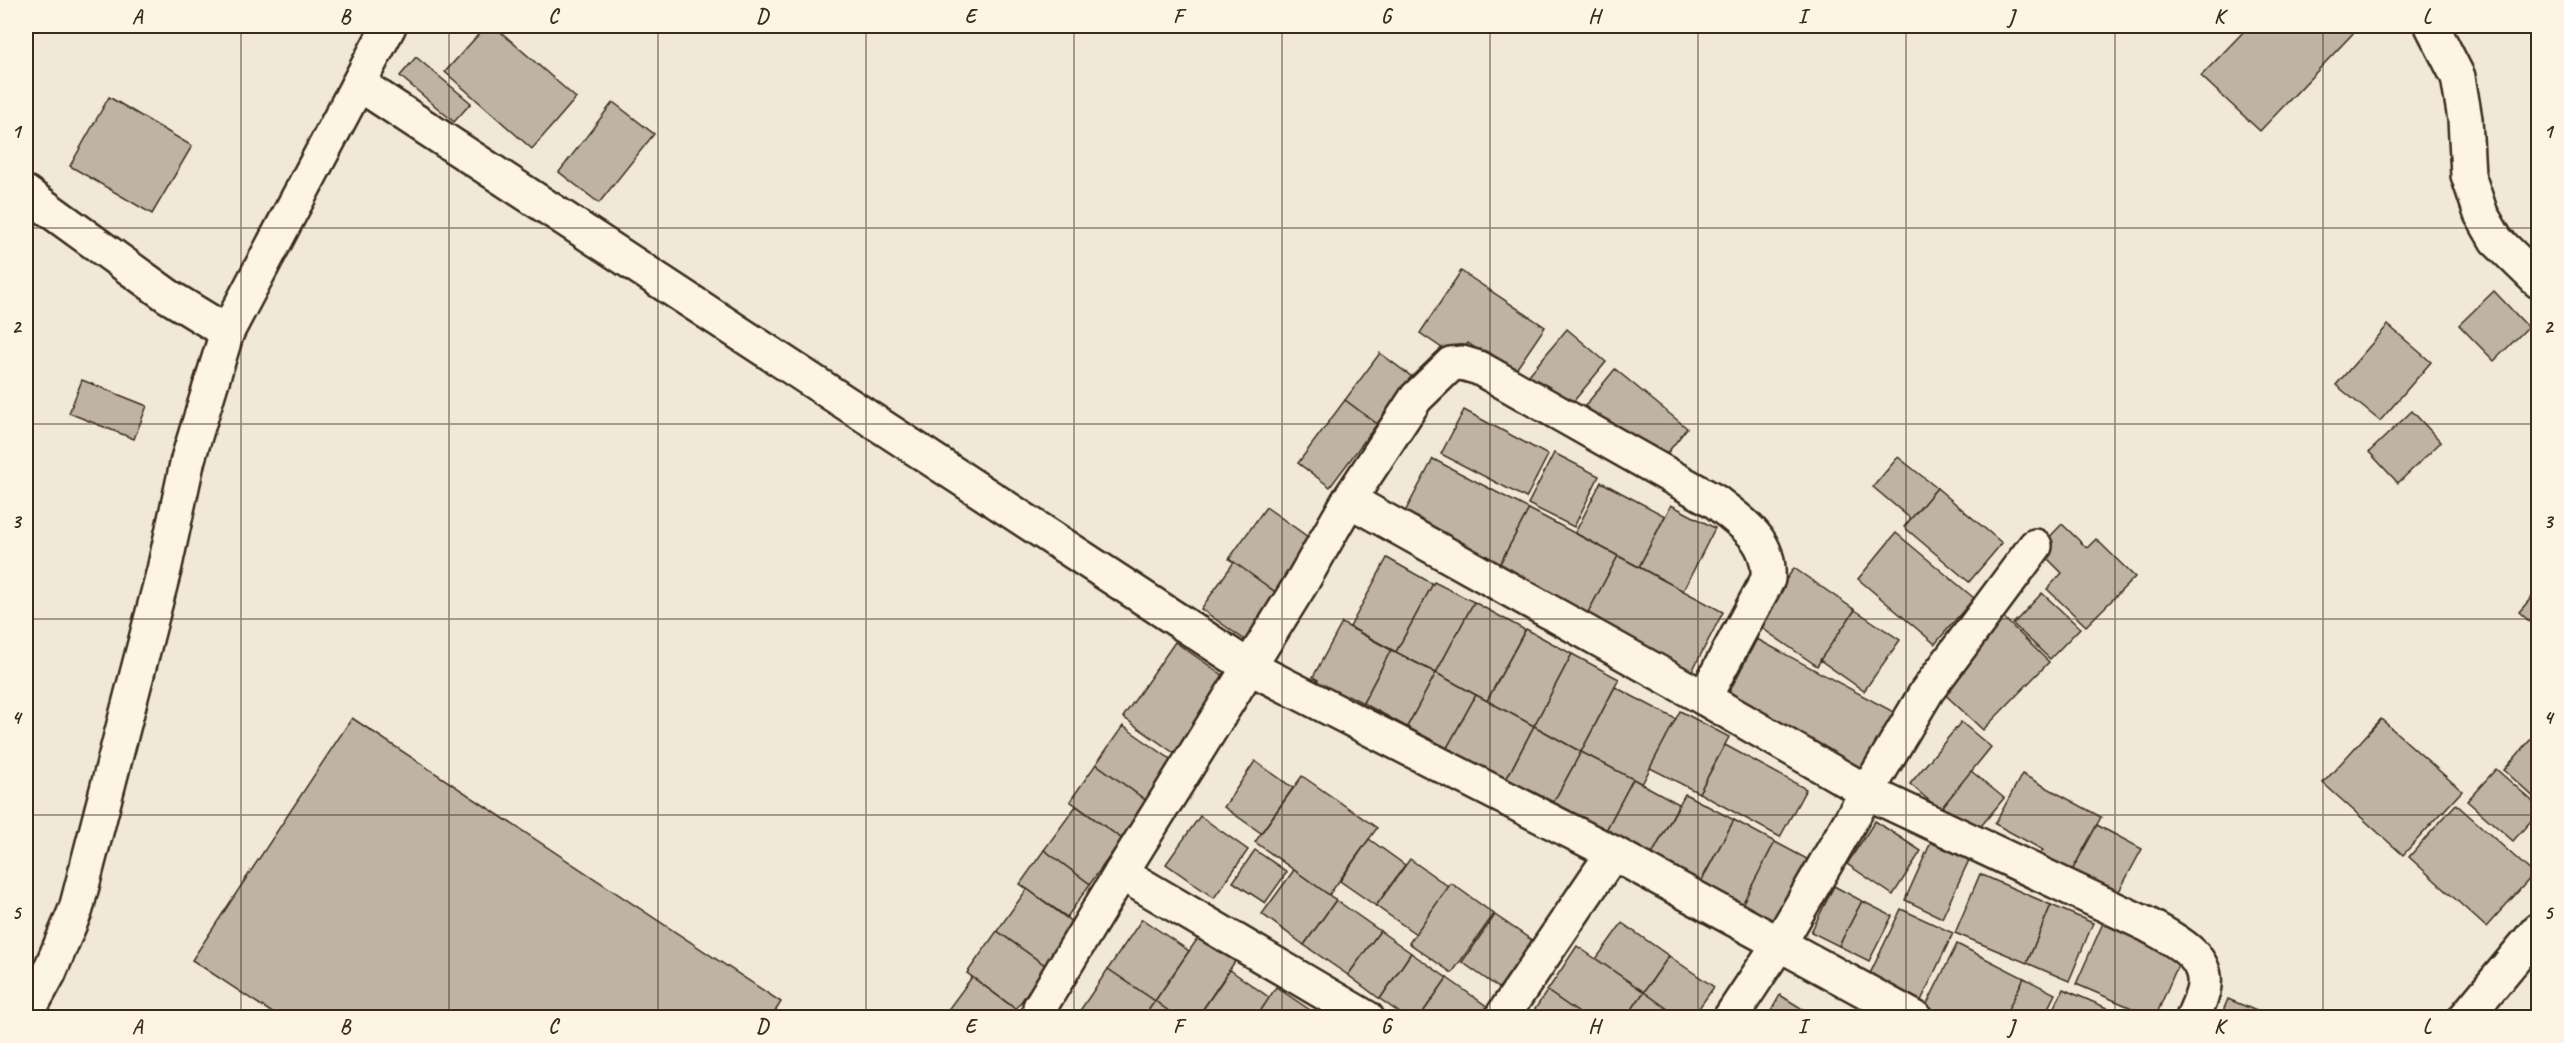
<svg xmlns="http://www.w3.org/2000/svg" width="2564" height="1043" font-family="Caveat,sans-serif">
<rect width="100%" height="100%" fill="#f0e9d9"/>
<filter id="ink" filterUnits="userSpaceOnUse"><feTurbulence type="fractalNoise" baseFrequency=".0167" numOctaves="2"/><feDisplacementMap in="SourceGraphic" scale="12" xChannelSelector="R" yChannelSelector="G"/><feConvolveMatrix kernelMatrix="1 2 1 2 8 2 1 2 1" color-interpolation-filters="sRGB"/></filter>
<g filter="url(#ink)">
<g fill="#beb3a4" stroke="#3b2a1e" stroke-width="1.5">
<polygon points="486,26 494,26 576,98 532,149 445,72"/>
<polygon points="2249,26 2360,26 2260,131 2201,76"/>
<polygon points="416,57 471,103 454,122 400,76"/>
<polygon points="109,97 192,146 152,214 70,166"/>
<polygon points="613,102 654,134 599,203 559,172"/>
<polygon points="1461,271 1545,327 1513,374 1468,343 1458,359 1420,333"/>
<polygon points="2494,291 2528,327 2494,361 2459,325"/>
<polygon points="2388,325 2431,362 2380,421 2336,385"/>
<polygon points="1567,329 1606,362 1564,413 1524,381"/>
<polygon points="1380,353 1412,377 1377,424 1345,400"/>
<polygon points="1615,369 1687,428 1658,465 1585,406"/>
<polygon points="82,380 147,406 134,439 69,413"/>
<polygon points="1345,400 1377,424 1330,487 1298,463"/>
<polygon points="1464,410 1548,455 1526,498 1441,454"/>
<polygon points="2412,411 2441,442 2398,483 2369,452"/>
<polygon points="1554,453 1599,476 1574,527 1528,504"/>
<polygon points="1898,457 1937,488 1911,519 1873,487"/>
<polygon points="1433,459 1529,509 1494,575 1398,525"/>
<polygon points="1601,482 1665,516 1639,567 1575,533"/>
<polygon points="1937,488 2002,543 1969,582 1904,527"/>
<polygon points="1671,505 1715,528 1683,591 1639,567"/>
<polygon points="1266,507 1315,542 1278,594 1229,559"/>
<polygon points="1529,509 1618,556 1583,622 1494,575"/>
<polygon points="2062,524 2087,548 2096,539 2135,577 2086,626 2047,589 2062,573 2038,549"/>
<polygon points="1896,533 1974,598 1935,644 1858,579"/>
<polygon points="1618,556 1723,612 1689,677 1583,622"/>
<polygon points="1387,558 1433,584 1396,652 1350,627"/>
<polygon points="1234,562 1278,594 1245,640 1201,609"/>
<polygon points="1794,568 1855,610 1817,666 1756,624"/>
<polygon points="1434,582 1474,602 1436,673 1396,652"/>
<polygon points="2538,590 2538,629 2519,612"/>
<polygon points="2042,593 2080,628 2050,659 2013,624"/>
<polygon points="1474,602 1525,630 1487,701 1436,673"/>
<polygon points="1855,610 1900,640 1864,691 1820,660"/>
<polygon points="2004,618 2049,662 1983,730 1937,687"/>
<polygon points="1342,623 1391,650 1363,703 1348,695 1341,709 1311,693 1318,680 1313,677"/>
<polygon points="1526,629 1572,654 1534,726 1487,701"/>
<polygon points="1757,639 1901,716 1869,775 1726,698"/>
<polygon points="1175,642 1227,678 1174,753 1123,717"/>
<polygon points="1391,650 1436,673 1407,727 1363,703"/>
<polygon points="1572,654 1619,679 1581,752 1534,726"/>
<polygon points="1436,673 1476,695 1447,748 1407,727"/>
<polygon points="1615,687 1676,719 1642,784 1581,752"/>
<polygon points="1476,695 1534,726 1506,780 1447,748"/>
<polygon points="1680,711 1729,737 1699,793 1650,768"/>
<polygon points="352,718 781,1002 771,1018 280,1018 192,960"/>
<polygon points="2381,719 2462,791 2403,855 2323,783"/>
<polygon points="1961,722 1991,747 1940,810 1910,784"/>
<polygon points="1123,726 1176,763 1148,802 1096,764"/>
<polygon points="1534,726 1581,752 1552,805 1506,780"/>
<polygon points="2538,731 2538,801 2504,770"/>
<polygon points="1725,745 1806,789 1780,837 1699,793"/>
<polygon points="1581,752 1633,779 1600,842 1552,805"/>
<polygon points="1255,761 1293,788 1261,833 1224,807"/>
<polygon points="1096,764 1148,802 1122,839 1070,801"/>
<polygon points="2496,769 2538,806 2538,813 2513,841 2467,801"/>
<polygon points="1971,771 2004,798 1973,836 1940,810"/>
<polygon points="2022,774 2101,817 2067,880 2035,863 2043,850 1995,824"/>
<polygon points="1302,776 1377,828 1329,895 1255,842"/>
<polygon points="1633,779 1679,804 1646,866 1600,842"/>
<polygon points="1685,794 1734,820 1695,892 1646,866"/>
<polygon points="2456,804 2534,874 2486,927 2409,857"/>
<polygon points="1076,806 1122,839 1090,884 1044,850"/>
<polygon points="1200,816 1248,850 1214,898 1166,864"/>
<polygon points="1734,820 1775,842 1743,904 1701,882"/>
<polygon points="1875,821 1921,851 1893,895 1847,864"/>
<polygon points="2097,825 2142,849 2112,904 2067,880"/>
<polygon points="1369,839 1405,865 1376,906 1340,881"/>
<polygon points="1775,842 1807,859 1769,929 1738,912"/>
<polygon points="1931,842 1969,860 1942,918 1905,900"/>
<polygon points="1044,850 1090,884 1067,917 1020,884"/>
<polygon points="1255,850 1287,872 1265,903 1233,882"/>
<polygon points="1410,859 1449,887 1416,934 1376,906"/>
<polygon points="1294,870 1336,900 1304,945 1262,914"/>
<polygon points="1980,874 2051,905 2027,963 1955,933"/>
<polygon points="1451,883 1494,914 1452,973 1409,943"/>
<polygon points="1834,886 1862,901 1839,946 1811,932"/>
<polygon points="1027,889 1076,925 1046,966 997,931"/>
<polygon points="1336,900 1380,931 1348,975 1304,945"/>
<polygon points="1862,901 1892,916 1869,961 1839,946"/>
<polygon points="2051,905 2093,923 2069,981 2027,963"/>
<polygon points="1901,909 1953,933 1919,1005 1867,980"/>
<polygon points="1495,915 1533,941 1499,988 1462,962"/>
<polygon points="1142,919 1189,951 1155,1001 1108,969"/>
<polygon points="1622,923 1669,956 1644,992 1596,959"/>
<polygon points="2103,923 2181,958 2155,1018 2076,984"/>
<polygon points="997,931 1046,966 1016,1009 967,973"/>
<polygon points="1380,931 1411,953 1380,999 1348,975"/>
<polygon points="1200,935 1236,960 1197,1018 1178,1018 1155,1001"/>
<polygon points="1957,944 2024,978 2004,1018 1944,1018 1925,1008"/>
<polygon points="1577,946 1644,992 1626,1018 1586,1018 1547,991"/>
<polygon points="1411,953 1447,978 1419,1018 1407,1018 1380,999"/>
<polygon points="1669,956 1714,987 1692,1018 1680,1018 1644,992"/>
<polygon points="1108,969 1155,1001 1143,1018 1075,1018"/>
<polygon points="1230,970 1270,998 1256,1018 1197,1018"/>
<polygon points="972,977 1022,1014 1020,1018 948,1018 944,1015"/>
<polygon points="1447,978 1488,1007 1480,1018 1419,1018"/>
<polygon points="2024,978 2055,994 2043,1018 2004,1018"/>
<polygon points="1276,987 1319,1016 1318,1018 1256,1018"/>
<polygon points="2063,989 2123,1015 2122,1018 2050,1018"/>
<polygon points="1547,991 1586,1018 1529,1018"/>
<polygon points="1644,992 1680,1018 1626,1018"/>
<polygon points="1780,995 1817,1018 1767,1018"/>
<polygon points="2228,999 2271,1017 2270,1018 2220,1018"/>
<polygon points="1155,1001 1178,1018 1143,1018"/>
</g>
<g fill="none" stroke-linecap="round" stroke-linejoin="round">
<g stroke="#3b2a1e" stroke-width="38">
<g id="street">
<polyline points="2432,26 2458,77 2465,119 2468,175 2481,214 2496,240 2538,281"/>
<polyline points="359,84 1249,667 1613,853 1915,1018"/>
<polyline points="26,193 168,296 227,332"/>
<path d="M 2035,546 L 1927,691 L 1867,792 L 2148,925 C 2172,939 2212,956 2203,991 C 2201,1000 2196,1009 2193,1018"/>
<polyline points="1704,698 1867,792 1779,944 1730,1018"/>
<polyline points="1121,873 1367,1018"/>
<polyline points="26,1015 49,973 76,909 164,570 188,459 227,332 389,26"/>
<path d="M 1040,1018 L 1040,1007 L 1121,873 L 1302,582 L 1349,500 L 1416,398 L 1451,364 L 1462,363 L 1479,368 L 1716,502 C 1743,524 1771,540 1768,579 L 1704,698 L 1349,500"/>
<polyline points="1501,1018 1613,853"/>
<polyline points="2465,1018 2538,930"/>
</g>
</g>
<use href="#street" stroke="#fcf5e5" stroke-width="33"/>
</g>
</g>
<path fill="none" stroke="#3b2a1e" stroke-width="1.5" stroke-opacity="0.55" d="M 241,26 L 241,1018M 449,26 L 449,1018M 658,26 L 658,1018M 866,26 L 866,1018M 1074,26 L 1074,1018M 1282,26 L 1282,1018M 1490,26 L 1490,1018M 1698,26 L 1698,1018M 1906,26 L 1906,1018M 2115,26 L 2115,1018M 2323,26 L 2323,1018M 26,228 L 2538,228M 26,424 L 2538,424M 26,619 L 2538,619M 26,815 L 2538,815"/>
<rect width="2564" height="1043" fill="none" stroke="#fcf5e5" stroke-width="66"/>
<rect x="33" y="33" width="2498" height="977" fill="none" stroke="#3b2a1e" stroke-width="2"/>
<g font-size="20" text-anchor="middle" font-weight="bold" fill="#3b2a1e">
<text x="137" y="23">A</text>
<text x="345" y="23">B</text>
<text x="553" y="23">C</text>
<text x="762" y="23">D</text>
<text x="970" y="23">E</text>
<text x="1178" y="23">F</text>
<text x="1386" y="23">G</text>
<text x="1594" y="23">H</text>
<text x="1802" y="23">I</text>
<text x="2011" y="23">J</text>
<text x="2219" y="23">K</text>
<text x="2427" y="23">L</text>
<text x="16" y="138">1</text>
<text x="2548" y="138">1</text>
<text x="16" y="333">2</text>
<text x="2548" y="333">2</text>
<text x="16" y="528">3</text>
<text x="2548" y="528">3</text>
<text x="16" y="724">4</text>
<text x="2548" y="724">4</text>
<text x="16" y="919">5</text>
<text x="2548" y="919">5</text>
<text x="137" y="1033">A</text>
<text x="345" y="1033">B</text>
<text x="553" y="1033">C</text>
<text x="762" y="1033">D</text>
<text x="970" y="1033">E</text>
<text x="1178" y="1033">F</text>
<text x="1386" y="1033">G</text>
<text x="1594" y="1033">H</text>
<text x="1802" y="1033">I</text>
<text x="2011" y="1033">J</text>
<text x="2219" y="1033">K</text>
<text x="2427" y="1033">L</text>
</g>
</svg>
